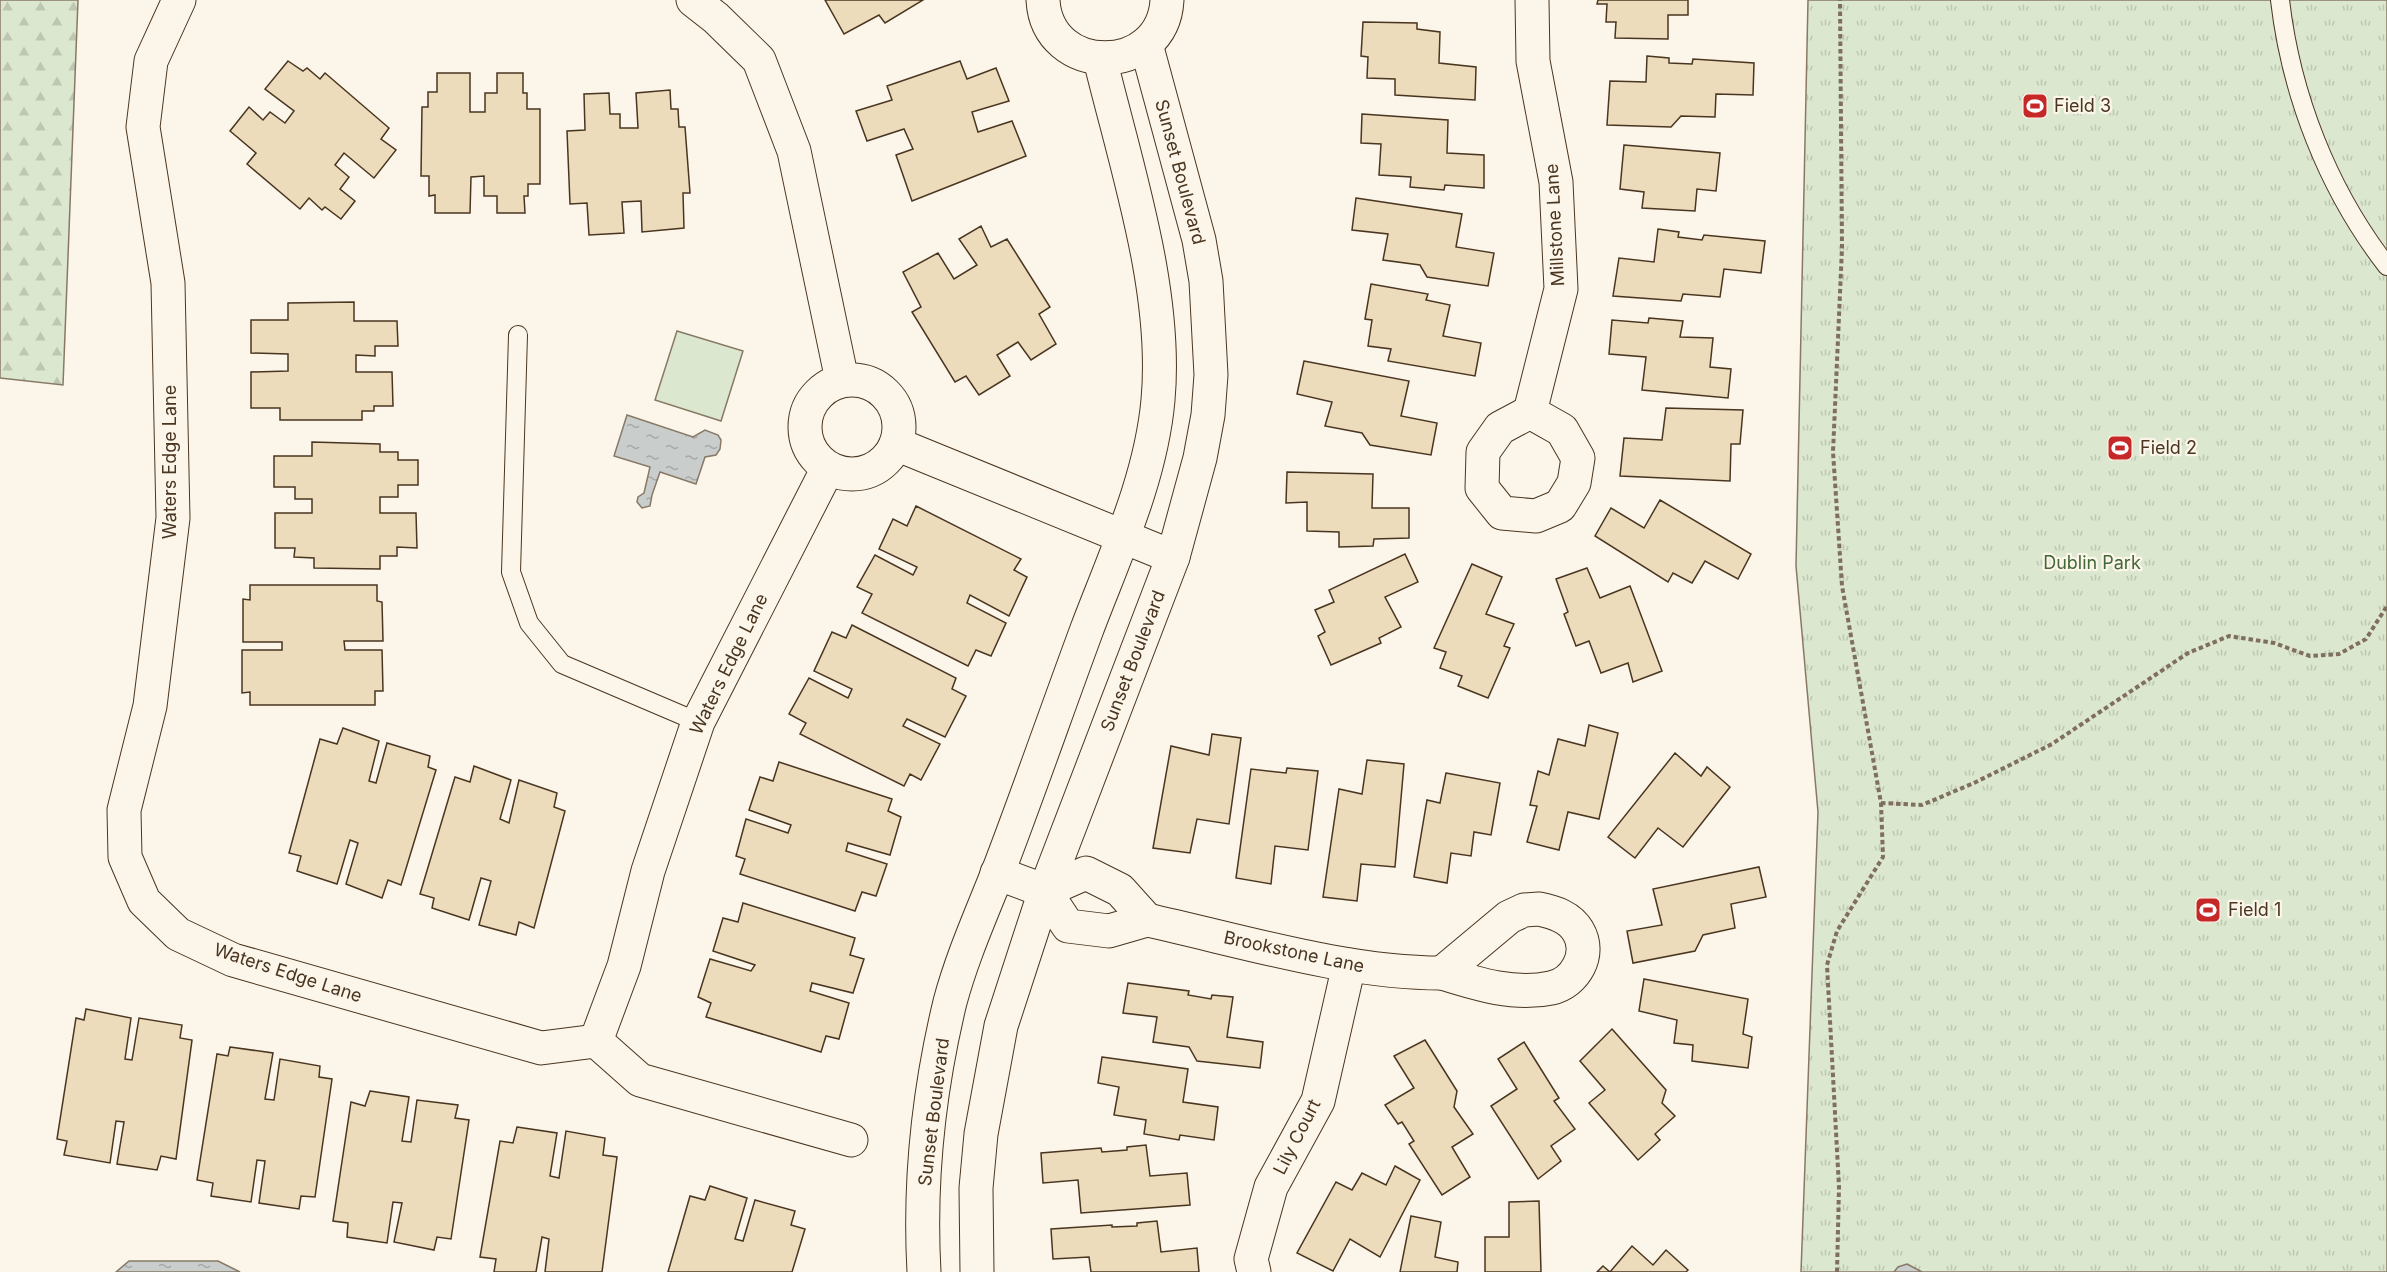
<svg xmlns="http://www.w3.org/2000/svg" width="2387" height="1272" font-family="Inter,sans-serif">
<defs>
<pattern id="forest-firs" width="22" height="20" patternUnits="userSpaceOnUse" patternTransform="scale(1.5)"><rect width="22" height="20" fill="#dce7d0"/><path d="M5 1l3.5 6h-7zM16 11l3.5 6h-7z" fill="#bec7b2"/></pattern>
<pattern id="park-tufts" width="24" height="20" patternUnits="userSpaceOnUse" patternTransform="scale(1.5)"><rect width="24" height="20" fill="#dce7d0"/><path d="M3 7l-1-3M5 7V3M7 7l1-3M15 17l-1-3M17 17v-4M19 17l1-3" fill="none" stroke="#bec7b2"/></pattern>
<pattern id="water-ripples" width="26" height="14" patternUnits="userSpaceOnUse" patternTransform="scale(1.5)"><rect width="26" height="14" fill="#c9cecd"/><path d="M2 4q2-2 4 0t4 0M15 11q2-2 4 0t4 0" fill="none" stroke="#a5a8a6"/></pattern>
</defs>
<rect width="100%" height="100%" fill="#fbf6e9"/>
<polygon fill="#dce7d0" stroke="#887966" stroke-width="1.5" points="677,331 743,351 721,421 655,400"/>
<polygon fill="url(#forest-firs)" stroke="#887966" stroke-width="1.5" points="0,0 78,0 63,385 0,378"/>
<polygon fill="url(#park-tufts)" stroke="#887966" stroke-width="1.5" points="1808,0 2387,0 2387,1272 1801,1272 1818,812 1796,566"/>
<g fill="url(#water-ripples)" stroke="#887966" stroke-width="1.5">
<polygon points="627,415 693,437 705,430 718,435 721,440 720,449 716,455 705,457 696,484 660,472 652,495 650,506 642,508 637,502 638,497 644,493 650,467 614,456"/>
<polygon points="129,1261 218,1261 240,1272 116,1272"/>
<polygon points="1907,1264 1922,1272 1894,1272 1898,1267"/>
</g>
<g fill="#ecdcbc" stroke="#4a3520" stroke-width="1.5">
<polygon points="825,0 923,0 885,23 879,15 844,34"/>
<polygon points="1598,0 1688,0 1688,15 1668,15 1668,39 1615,38 1616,22 1606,22 1607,4 1597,4"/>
<polygon points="1363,22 1417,23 1417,29 1440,32 1439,63 1476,67 1475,100 1395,95 1395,79 1367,78 1368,57 1361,56"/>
<polygon points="1647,56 1669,58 1669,63 1692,64 1693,59 1754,63 1753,95 1716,94 1715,117 1681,116 1671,127 1607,125 1610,81 1646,82"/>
<polygon points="288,61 303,71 307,68 320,79 325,73 389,128 381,139 396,150 374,178 344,153 335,165 349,177 340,189 355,201 341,219 325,207 322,210 309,198 300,209 247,164 256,153 230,131 249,107 263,120 270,112 285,123 294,111 265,89"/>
<polygon points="960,61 967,79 996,68 1009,101 972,112 978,132 1012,121 1026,156 912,201 896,155 913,149 904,129 867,141 856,111 892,100 887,86"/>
<polygon points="437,73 470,73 470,112 485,112 485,93 497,93 497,73 523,73 523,93 527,93 527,109 540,109 540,184 528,184 528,196 524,196 525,213 497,213 497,196 484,196 484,176 471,177 470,213 435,213 435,195 429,196 429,176 421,176 422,107 428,107 428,92 437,92"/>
<polygon points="670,90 671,109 678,109 679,127 685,127 690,193 683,193 684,228 642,232 641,201 622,202 624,233 589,235 587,203 570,204 567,131 585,130 584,94 609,93 610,114 620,114 620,128 638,128 636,93"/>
<polygon points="1362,114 1448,120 1447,153 1484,155 1484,188 1445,185 1444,190 1410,187 1411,177 1379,175 1381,144 1361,143"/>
<polygon points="1624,145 1720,153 1716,191 1697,189 1695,211 1642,208 1644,192 1620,189"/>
<polygon points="1356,198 1462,214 1456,247 1494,253 1488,286 1427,277 1420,265 1383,260 1388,234 1352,230"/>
<polygon points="981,226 991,247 1007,239 1050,307 1039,314 1056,344 1031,360 1018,342 997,355 1010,376 979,395 966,376 955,382 912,312 921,307 903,272 938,253 954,279 977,265 959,239"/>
<polygon points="1658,229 1679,232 1678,237 1702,240 1704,235 1765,241 1761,273 1724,269 1720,297 1683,294 1681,301 1613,296 1619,258 1654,262"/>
<polygon points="1371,284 1428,294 1426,300 1450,305 1443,336 1481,343 1475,376 1388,361 1391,349 1368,346 1372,320 1365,319"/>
<polygon points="354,302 354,321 397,321 398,346 375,346 375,356 356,355 356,372 392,372 393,406 374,406 374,411 362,411 362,420 280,420 280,408 251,408 251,372 288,371 288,354 251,353 251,320 288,320 288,303"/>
<polygon points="1649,318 1683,321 1680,337 1713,338 1710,367 1731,369 1728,398 1642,390 1646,357 1609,354 1612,320 1648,323"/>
<polygon points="1304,361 1409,381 1401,416 1437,423 1431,455 1370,445 1362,433 1325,426 1332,402 1297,394"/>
<polygon points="1666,408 1743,410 1740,444 1731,444 1730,481 1620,476 1624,438 1662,440"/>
<polygon points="312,442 380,444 380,452 398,452 398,460 418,460 418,485 398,485 398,497 380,497 380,513 416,513 417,548 397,547 397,556 380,556 380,569 314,568 314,558 294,557 295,548 275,548 275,513 312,513 312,499 295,499 295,487 274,487 274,456 312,456"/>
<polygon points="1287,472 1373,474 1372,508 1409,508 1409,538 1374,539 1373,546 1339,547 1339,532 1307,531 1307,502 1286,503"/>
<polygon points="1660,500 1751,554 1738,579 1705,561 1692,583 1673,573 1668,582 1595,536 1611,508 1644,528"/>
<polygon points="916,506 1021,559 1014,570 1027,577 1009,616 970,595 967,603 1006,623 991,656 976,650 968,666 862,613 872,594 857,587 875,555 913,575 917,567 879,549 893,519 907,526"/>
<polygon points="1405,554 1418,582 1385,597 1401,627 1379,638 1381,643 1331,665 1318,636 1325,632 1315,610 1334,602 1329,590"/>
<polygon points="1472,564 1502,577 1486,614 1514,624 1504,646 1510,648 1488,698 1458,686 1462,676 1440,668 1446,652 1434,648"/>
<polygon points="1587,568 1600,598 1630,586 1662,671 1633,682 1628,663 1601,673 1589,641 1576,646 1564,614 1568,612 1556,579"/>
<polygon points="250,585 377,585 377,601 382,602 383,641 344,641 345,650 382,650 383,691 375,691 375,705 250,705 250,692 242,693 242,650 282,650 282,642 243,642 243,599 250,600"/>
<polygon points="852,625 956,678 952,689 966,696 945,737 907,719 903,726 940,744 921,780 910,774 904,786 800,734 806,723 789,714 809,678 848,698 852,689 814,671 832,632 846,638"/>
<polygon points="1589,725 1618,733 1599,819 1568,812 1559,850 1527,842 1537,806 1530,805 1538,771 1549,775 1558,739 1585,746"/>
<polygon points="343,728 379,741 369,781 376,783 387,743 430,756 428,767 436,770 401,885 388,880 382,898 346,884 358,843 350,840 337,884 297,871 301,856 289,853 320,739 337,744"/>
<polygon points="1212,734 1241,738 1229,824 1197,819 1190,853 1153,848 1171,746 1209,755"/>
<polygon points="1675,753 1701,776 1707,767 1730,787 1683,847 1658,828 1635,858 1608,837"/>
<polygon points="1367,760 1404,764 1395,867 1361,864 1357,901 1323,897 1339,789 1362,794"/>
<polygon points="779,762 892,799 888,811 901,817 890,855 848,843 846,851 887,864 876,896 862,892 855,911 740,874 745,859 736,856 746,819 788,833 791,825 749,810 760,777 773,781"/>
<polygon points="474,766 511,780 500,819 509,823 519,780 557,793 554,807 565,811 534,928 519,922 516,935 479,925 491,881 481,878 469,920 432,908 434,898 420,894 455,777 470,782"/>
<polygon points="1287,768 1318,771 1308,850 1275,846 1271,884 1236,878 1251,769 1286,773"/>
<polygon points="1446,773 1500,783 1491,835 1474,832 1471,856 1451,853 1447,883 1414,877 1427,800 1440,803"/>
<polygon points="1759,867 1766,897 1731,904 1735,928 1703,935 1695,951 1633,963 1627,931 1662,925 1653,889"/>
<polygon points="743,903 855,938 850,955 864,959 853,993 812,983 810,991 849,1003 839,1039 826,1036 821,1052 706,1017 711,1003 698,997 710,959 751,971 755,965 713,951 723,918 738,922"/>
<polygon points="1644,979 1748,999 1743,1034 1752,1037 1748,1068 1692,1061 1693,1045 1674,1043 1677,1020 1639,1011"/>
<polygon points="1128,983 1189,991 1188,995 1211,999 1212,995 1233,997 1227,1037 1263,1042 1260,1068 1197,1061 1189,1047 1153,1042 1157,1017 1123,1013"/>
<polygon points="86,1009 131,1018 125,1059 132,1060 139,1018 182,1025 180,1038 192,1040 176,1159 161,1156 157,1170 117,1164 124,1122 116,1121 110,1163 64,1155 67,1141 57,1139 76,1018 84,1020"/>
<polygon points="1612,1029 1666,1090 1662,1103 1675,1116 1655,1134 1660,1140 1638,1160 1589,1103 1605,1090 1580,1061"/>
<polygon points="1425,1040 1457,1091 1454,1107 1473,1134 1452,1147 1470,1177 1442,1195 1409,1144 1414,1141 1402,1122 1398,1124 1385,1105 1414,1088 1394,1056"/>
<polygon points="1524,1042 1559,1098 1554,1101 1575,1129 1551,1146 1561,1161 1538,1179 1491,1106 1517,1089 1498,1059"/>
<polygon points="230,1047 273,1053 265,1099 274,1100 280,1059 320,1066 319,1077 332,1079 315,1197 301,1196 299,1209 259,1203 265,1161 257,1160 251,1202 211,1196 213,1183 197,1180 217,1054 228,1056"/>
<polygon points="1102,1057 1188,1069 1183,1102 1218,1107 1214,1140 1180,1135 1179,1140 1144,1134 1146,1120 1114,1115 1119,1087 1098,1083"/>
<polygon points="370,1091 409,1097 402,1141 411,1142 417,1100 458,1105 455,1118 469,1120 451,1239 437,1237 434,1250 394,1242 402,1203 393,1202 387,1243 347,1237 348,1223 333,1221 351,1102 365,1106"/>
<polygon points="517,1127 557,1133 550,1176 559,1178 566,1131 605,1138 603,1155 617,1157 602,1272 545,1272 549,1239 542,1237 536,1272 494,1272 496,1259 480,1257 500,1141 513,1143"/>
<polygon points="1146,1145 1150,1176 1187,1173 1190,1205 1081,1213 1078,1180 1043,1183 1041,1153 1101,1148 1102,1152 1127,1150 1127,1147"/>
<polygon points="1395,1166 1420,1180 1380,1257 1350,1239 1333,1271 1297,1253 1336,1182 1352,1190 1362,1173 1386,1185"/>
<polygon points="710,1186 747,1198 735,1239 743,1241 755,1200 795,1211 791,1225 805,1229 792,1272 668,1272 690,1196 705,1200"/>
<polygon points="1539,1201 1541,1272 1485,1272 1485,1237 1509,1237 1509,1202"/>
<polygon points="1411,1216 1441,1222 1435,1257 1458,1262 1457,1272 1400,1272"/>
<polygon points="1157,1221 1161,1252 1197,1248 1199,1272 1091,1272 1089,1257 1053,1259 1051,1229 1112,1225 1112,1227 1137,1226 1137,1223"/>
<polygon points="1632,1246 1653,1265 1666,1250 1688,1270 1686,1272 1610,1272"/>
<polygon points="1603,1266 1610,1272 1597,1272"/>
</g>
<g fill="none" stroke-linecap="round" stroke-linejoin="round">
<g stroke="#4a3520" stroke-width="20">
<g id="service">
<path d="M 2280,0 C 2291,95 2328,190 2387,266"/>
<polyline points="518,335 511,572 529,623 562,664 698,722"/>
</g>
</g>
<g stroke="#4a3520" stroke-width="35">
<g id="minor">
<polyline points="179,0 151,61 143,127 168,283 173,518 150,706 124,810 125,857 144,901 178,934 233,960 541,1048 596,1041"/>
<polyline points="693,0 716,18 759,60 794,151 842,380"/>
<path d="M 1043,0 C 1047,77 1163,77 1167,0"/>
<circle cx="852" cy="427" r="47"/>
<polyline points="1530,412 1561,289 1556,182 1533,61 1532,0"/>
<polygon points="1530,412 1562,430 1578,458 1574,483 1560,506 1536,516 1502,513 1482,488 1483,452 1500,428"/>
<polyline points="896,444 1173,557"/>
<polyline points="997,873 1045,891 1068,926 1109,931 1147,920 1120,890 1086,873 1045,891"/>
<path d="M 1539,909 C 1554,912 1570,917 1578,931 C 1592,954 1575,983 1551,988 C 1514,996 1477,984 1442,973 L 1509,917 L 1524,910 Z"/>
<path d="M 1147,920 C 1243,941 1345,973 1442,973"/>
<polyline points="596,1041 624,966 648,871 698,722 828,468"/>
<polyline points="596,1041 640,1080 851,1140"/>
<path d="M 924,1272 C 919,1183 929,1089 950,1002 C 962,957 981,915 998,872 C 1029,791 1057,710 1087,629 C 1115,555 1151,479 1158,400 C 1168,291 1126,166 1100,59"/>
<polyline points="977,1272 976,1188 981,1134 1001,1026 1045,891 1173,557 1200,458 1208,415 1211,375 1206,281 1199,240 1146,44"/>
<polyline points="1254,1272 1251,1259 1271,1187 1318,1101 1349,965"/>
</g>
</g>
<g stroke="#7f6f5c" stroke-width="4" stroke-dasharray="4.5 3" stroke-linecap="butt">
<polyline points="1881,803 1922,805 1974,783 2052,744 2188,653 2229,636 2274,643 2310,656 2339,654 2366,639 2387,606"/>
<polyline points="1837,1272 1839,1187 1827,965 1837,931 1883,857 1881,803 1842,586 1833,452 1842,248 1840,0"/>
</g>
<use href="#service" stroke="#fbf6e9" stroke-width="18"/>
<use href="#minor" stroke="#fbf6e9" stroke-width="33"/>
</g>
<defs>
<g id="stadium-square" transform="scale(1.35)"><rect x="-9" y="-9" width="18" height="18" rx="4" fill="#c62828" stroke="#fbf6e9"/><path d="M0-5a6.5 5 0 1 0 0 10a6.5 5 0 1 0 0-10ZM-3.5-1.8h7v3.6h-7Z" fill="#fff"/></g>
</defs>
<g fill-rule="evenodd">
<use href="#stadium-square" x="2035" y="106"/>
<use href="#stadium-square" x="2120" y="448"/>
<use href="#stadium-square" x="2208" y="910"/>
</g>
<g text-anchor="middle" stroke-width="4.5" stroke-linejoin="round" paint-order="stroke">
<g font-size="18" fill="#4a3520" stroke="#fbf6e9" text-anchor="start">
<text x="2054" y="112">Field 3</text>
<text x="2140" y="454">Field 2</text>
<text x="2228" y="916">Field 1</text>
</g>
<g font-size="18" fill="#4a3520" stroke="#fbf6e9">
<text transform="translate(1180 172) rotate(75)" y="6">Sunset Boulevard</text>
<text transform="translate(1555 225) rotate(-93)" y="6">Millstone Lane</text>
<text transform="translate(170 462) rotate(-90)" y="6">Waters Edge Lane</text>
<text transform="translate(1133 661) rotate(-69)" y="6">Sunset Boulevard</text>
<text transform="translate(729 664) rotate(-64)" y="6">Waters Edge Lane</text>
<text transform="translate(1294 952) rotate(12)" y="6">Brookstone Lane</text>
<text transform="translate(288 973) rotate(18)" y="6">Waters Edge Lane</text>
<text transform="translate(934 1112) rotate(-83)" y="6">Sunset Boulevard</text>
<text transform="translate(1297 1137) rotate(-63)" y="6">Lily Court</text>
</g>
<g font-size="18" fill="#436837" stroke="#fbf6e9">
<text x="2092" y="569">Dublin Park</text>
</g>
</g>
</svg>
